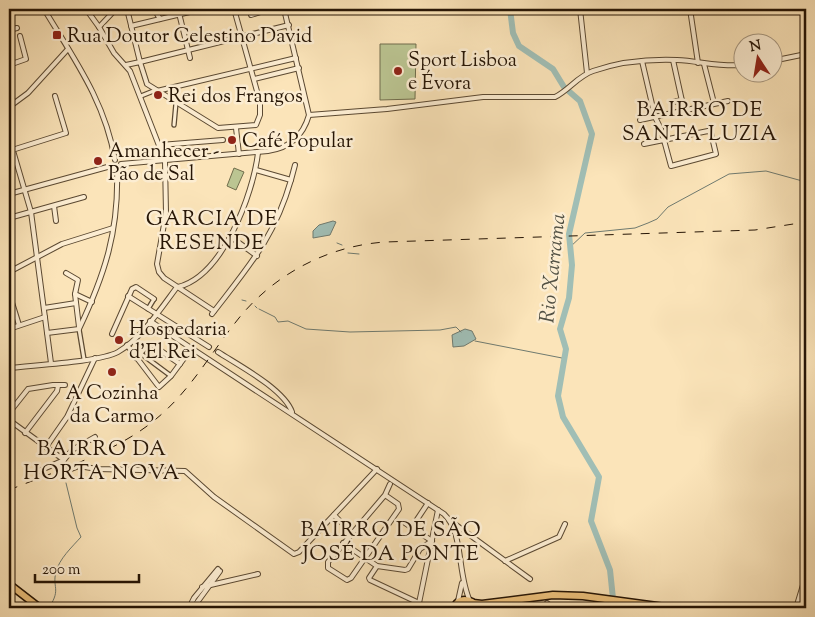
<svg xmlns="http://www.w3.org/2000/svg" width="815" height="617" font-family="'Sorts Mill Goudy',serif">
<rect width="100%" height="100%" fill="#fbe4b9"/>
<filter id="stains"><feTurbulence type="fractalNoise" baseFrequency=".004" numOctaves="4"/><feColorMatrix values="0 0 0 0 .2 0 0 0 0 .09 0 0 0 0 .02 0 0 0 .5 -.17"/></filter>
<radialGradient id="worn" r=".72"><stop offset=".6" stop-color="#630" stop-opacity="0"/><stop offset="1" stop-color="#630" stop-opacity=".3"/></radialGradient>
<g fill="#bbc592" stroke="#706d4c">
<polygon points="380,44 416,44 415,99 380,100"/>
<polygon points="234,168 244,172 236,190 227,186"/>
</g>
<g fill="#a0beb5" stroke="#6f7a6f">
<polygon points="333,221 336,222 330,235 313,238 313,231 319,225"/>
<polygon points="465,329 472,331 476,339 464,346 453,347 452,335"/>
</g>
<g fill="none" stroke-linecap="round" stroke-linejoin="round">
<g stroke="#6f7a6f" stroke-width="1">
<polyline points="337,243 342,245"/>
<polyline points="569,248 585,233 635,228 648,223 657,219 668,207 729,174 766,171 806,182"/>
<polyline points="348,253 359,254"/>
<polyline points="242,300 246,301"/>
<polyline points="255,306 257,308"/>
<polyline points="259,309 275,317 278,322 288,321 306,329 350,332 440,330 456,327 461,332"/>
<polyline points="475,341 562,358 564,361"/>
<path d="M 50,606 C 61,589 52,587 56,572 C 59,559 72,547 81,537 L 77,528 L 66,483"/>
</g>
<polyline stroke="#a0beb5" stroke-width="6" points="510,9 513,33 519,46 553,69 564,87 580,101 592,134 569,234 572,265 569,298 560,329 566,349 558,396 563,417 599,477 591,521 610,570 614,608"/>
<g stroke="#5b4932" stroke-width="5.5">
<g id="pedestrian">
<polyline points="141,96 156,90"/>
<polyline points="174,125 176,103"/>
<polyline points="148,309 154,299"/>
<polyline points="79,329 84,359"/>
<polyline points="140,353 171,376"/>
</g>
</g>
<g stroke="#5b4932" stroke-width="6">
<g id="minor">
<path d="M 44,9 C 74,59 105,101 115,160"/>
<polyline points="86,9 99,27 114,53 130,71 165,161 166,213 157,264 159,272 164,278 214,311"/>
<polyline points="127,9 140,62 289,25"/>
<polyline points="154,9 160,19"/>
<polyline points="178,9 190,58"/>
<polyline points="580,9 587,73"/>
<polyline points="690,9 698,63"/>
<polyline points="251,15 270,9"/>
<polyline points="131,26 202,9"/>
<polyline points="99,27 116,9"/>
<polyline points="9,30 17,28"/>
<polyline points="673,60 684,110"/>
<polyline points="642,61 655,117 661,129 671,166 716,154 711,133 708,131 644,144"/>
<polyline points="772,61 806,54"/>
<polyline points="704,64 714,103"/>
<polyline points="9,65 26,59 20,36"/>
<polyline points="126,65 140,62 147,84 218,128 256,125 260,115 260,102 234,9"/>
<polyline points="254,79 299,68"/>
<polyline points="157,91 296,58"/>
<polyline points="673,102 682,100"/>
<polyline points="9,107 28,93 68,49"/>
<path d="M 309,115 L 387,109 L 483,97 L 555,97 C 569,90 578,76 593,71 C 619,62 650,59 677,60 C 699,61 720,67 742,65"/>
<polyline points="640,120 728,101"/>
<polyline points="236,128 239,154"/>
<polyline points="9,137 31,212 51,363"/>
<polyline points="160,145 223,140"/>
<polyline points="9,151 66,133 55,96"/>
<path d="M 121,164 L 268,151 C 290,148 303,136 309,115 L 284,9"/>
<polyline points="291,180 295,165"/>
<polyline points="9,194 111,166"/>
<polyline points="54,206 56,221"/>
<polyline points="9,218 84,197"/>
<polyline points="9,222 11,235 9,235"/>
<polyline points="231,237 257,256"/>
<polyline points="9,272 62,244 113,228"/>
<polyline points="66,273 78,280 75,294 79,327"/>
<path d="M 178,287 C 223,276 253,194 258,153"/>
<polyline points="9,293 19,325"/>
<polyline points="75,294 92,302"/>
<polyline points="128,296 209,347"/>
<polyline points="44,308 76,303"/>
<path d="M 212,314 C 248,267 274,239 291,180 L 256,170"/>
<path d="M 150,321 L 444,514 C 464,533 457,574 470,601"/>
<polyline points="9,329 45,317"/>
<path d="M 79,329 C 105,274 119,231 117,170"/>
<polyline points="47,333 79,329"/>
<polyline points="112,334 132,289 136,287 154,299"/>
<polyline points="127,345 159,387 171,376 188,353"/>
<path d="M 218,352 C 238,365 284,389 292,412"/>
<polyline points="136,358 148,345 151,344 180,364"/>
<path d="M 9,368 C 33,365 100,362 118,352 C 141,339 162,307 177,287"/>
<polyline points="9,413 28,389 53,385 65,385"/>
<polyline points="9,420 64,460"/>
<polyline points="25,433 57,391 58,386"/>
<polyline points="46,447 67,417 95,358"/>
<polyline points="39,471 64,460 72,450 95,437"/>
<polyline points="66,471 79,466 97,469 185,471 214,497 294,554 299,552 377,469"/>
<polyline points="385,495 398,504 399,509 351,578 347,580 328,568 328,562 385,495 390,484"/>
<polyline points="334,515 352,533"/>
<polyline points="416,521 428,503"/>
<polyline points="452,522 530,579"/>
<polyline points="405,523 432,541"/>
<polyline points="343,543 377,566 405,570 408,569 420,549 432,541"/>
<polyline points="505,561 559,537 565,524"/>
<polyline points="377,566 369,578 370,580 419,603"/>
<polyline points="202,587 258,574"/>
<polyline points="458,601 462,583"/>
<polyline points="547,603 553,608"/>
<polyline points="189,608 194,598 218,569"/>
<polyline points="193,608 220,571"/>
<polyline points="418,608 438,510"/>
<polyline points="796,608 803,585 806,585 806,608"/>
</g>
</g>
<g stroke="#261505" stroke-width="9">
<g id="primary">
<polyline points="9,584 40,608"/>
<polyline points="473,603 482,604 553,595 583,596 672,608"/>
<path d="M 454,608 C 457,600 464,598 472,602 L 476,608"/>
</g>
</g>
<use href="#pedestrian" stroke="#fcedd2" stroke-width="3"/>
<use href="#minor" stroke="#fcedd2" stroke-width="4"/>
<use href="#primary" stroke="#eec27c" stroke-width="6"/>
<path stroke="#261505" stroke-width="1" stroke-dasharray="9 9" stroke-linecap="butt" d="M 9,490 C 56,471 117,452 156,419 C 189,392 209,356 235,323 C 271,276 326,246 385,242 L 755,230 L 806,222"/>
</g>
<g fill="#8f2418" stroke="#fcedd2" stroke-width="2">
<rect x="52" y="30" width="10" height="10" rx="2.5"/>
<circle cx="398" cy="71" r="5"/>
<circle cx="158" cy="95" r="5"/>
<circle cx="232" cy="140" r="5"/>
<circle cx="98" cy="161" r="5"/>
<circle cx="119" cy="340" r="5"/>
<circle cx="112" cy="372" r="5"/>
</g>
<g text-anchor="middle" stroke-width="5" stroke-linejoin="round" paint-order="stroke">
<g font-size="20" fill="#261505" stroke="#fcedd2" text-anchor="start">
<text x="67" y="42">Rua Doutor Celestino David</text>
<text x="408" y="66">Sport Lisboa<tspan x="408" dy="23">e Évora</tspan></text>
<text x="168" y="102">Rei dos Frangos</text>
<text x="242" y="147">Café Popular</text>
<text x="108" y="157">Amanhecer -<tspan x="108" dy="23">Pão de Sal</tspan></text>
<text x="129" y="335">Hospedaria<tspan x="129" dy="23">d'El Rei</tspan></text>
<text x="112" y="399" text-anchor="middle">A Cozinha<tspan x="112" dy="23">da Carmo</tspan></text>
</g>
<g font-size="21" letter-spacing="1" fill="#261505" stroke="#fcedd2">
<text x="700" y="116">BAIRRO DE<tspan x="700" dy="24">SANTA LUZIA</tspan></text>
<text x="212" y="225">GARCIA DE<tspan x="212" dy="24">RESENDE</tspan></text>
<text x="102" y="455">BAIRRO DA<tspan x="102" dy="24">HORTA NOVA</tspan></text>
<text x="391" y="536">BAIRRO DE SÃO<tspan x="391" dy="24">JOSÉ DA PONTE</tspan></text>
</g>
<g font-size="21" font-style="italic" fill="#515043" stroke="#fcedd2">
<text transform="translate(552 268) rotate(-84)" y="7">Rio Xarrama</text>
</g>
</g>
<rect width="815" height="617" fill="none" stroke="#fbe4b9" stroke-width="30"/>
<rect x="10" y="10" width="795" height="597" fill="none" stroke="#261505" stroke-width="2.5"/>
<rect x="15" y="15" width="785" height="587" fill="none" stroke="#261505"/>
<g transform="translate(758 58) rotate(348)"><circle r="24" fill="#fcedd2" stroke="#a69780"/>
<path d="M0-4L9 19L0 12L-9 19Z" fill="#8f2418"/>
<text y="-8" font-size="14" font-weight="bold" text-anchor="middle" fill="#261505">N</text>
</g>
<path d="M35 574v8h104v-8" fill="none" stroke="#261505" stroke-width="2.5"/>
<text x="42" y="574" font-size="15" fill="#261505" stroke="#fcedd2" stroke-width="4" paint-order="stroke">200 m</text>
<rect width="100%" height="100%" filter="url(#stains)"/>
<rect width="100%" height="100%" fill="url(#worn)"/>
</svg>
